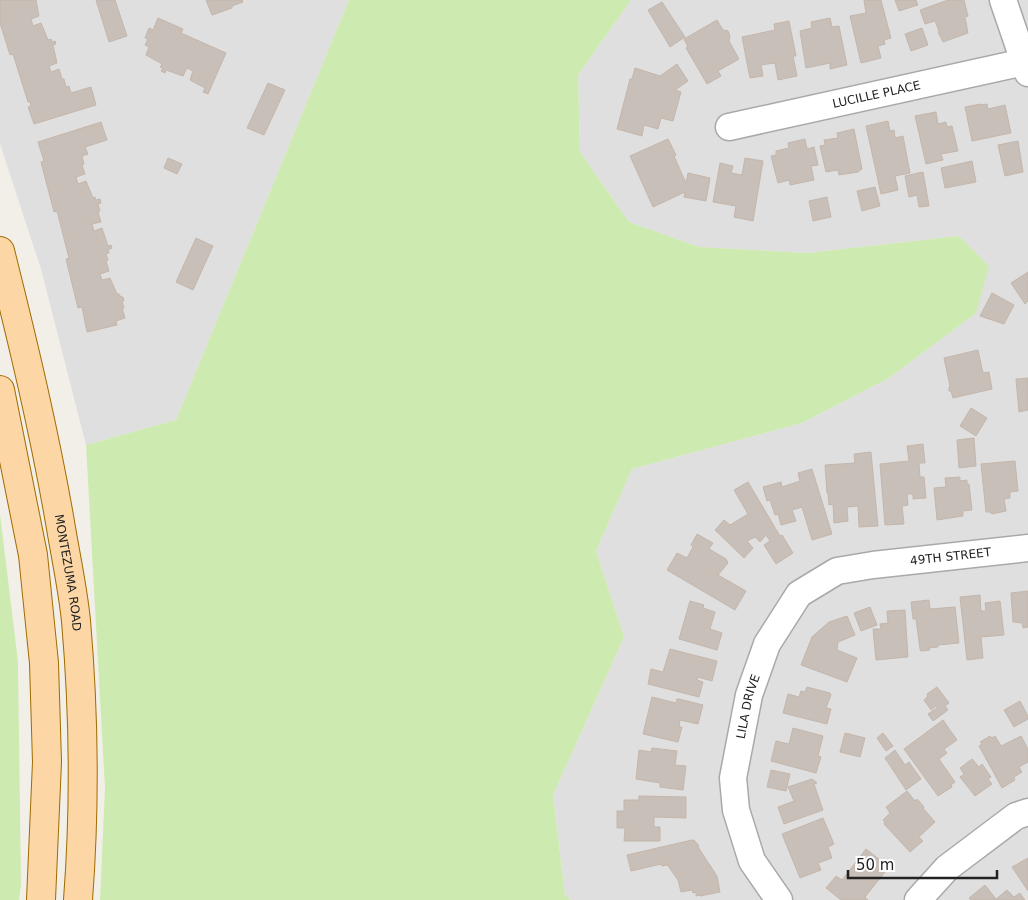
<svg xmlns="http://www.w3.org/2000/svg" width="1028" height="900" font-family="'DejaVu Sans',sans-serif">
<rect width="100%" height="100%" fill="#f2efe9"/>
<g fill="#e0dfdf">
<polygon points="0,0 349,0 176,420 86,445 41,269 0,144"/>
<polygon points="631,0 1028,0 1028,900 571,900 565,895 553,795 624,637 596,551 632,469 802,423 889,378 976,313 959,236 807,253 699,247 629,222 580,152 578,75"/>
</g>
<g fill="#cdebb0">
<polygon points="349,0 631,0 578,75 580,152 629,222 699,247 807,253 959,236 989,266 976,313 889,378 802,423 632,469 596,551 624,637 553,795 565,895 571,900 100,900 105,788 86,445 176,420"/>
<polygon points="0,514 18,662 21,885 19,900 0,900"/>
</g>
<g fill="#c7bfb8" stroke="#c4b6ab">
<polygon points="0,0 36,0 39,16 31,19 33,26 41,23 48,40 51,39 52,42 55,41 56,44 53,45 57,63 49,66 51,72 59,69 62,79 64,79 66,87 69,86 71,93 91,87 96,105 34,124 28,107 31,106 30,102 28,102 13,54 10,55 0,23"/>
<polygon points="96,0 115,0 127,36 109,42"/>
<polygon points="206,0 242,0 243,2 232,6 232,8 212,15"/>
<polygon points="864,0 881,0 891,38 884,40 885,44 878,46 881,58 861,63 850,16 866,13"/>
<polygon points="895,0 916,0 918,5 899,11"/>
<polygon points="948,0 964,0 968,16 965,17 968,33 943,42 938,32 939,31 935,21 925,24 920,10"/>
<polygon points="662,2 685,37 670,47 648,10"/>
<polygon points="158,18 183,29 181,33 226,53 208,94 203,92 205,88 190,80 193,71 187,68 183,76 166,70 165,73 161,71 163,68 160,67 162,64 146,55 149,47 145,45 148,39 145,38 149,28 153,30"/>
<polygon points="830,18 832,27 839,26 847,65 830,69 830,63 806,68 800,31 812,28 811,22"/>
<polygon points="717,20 723,30 728,31 730,36 729,41 739,59 718,71 721,76 707,84 686,48 688,47 684,39"/>
<polygon points="789,21 796,56 793,56 797,76 778,80 775,63 761,65 763,76 750,78 742,37 775,30 774,24"/>
<polygon points="922,28 928,45 911,51 905,34"/>
<polygon points="677,64 688,81 675,90 681,92 673,121 661,118 658,129 644,125 642,136 617,129 630,79 632,79 635,68 660,76"/>
<polygon points="268,83 285,90 264,135 247,128"/>
<polygon points="981,104 981,105 987,104 988,109 1005,105 1011,133 972,141 965,107"/>
<polygon points="936,112 938,124 946,122 947,127 952,126 958,151 941,154 943,160 926,164 915,116"/>
<polygon points="888,121 890,131 894,130 895,138 903,136 910,173 895,176 898,190 881,194 866,126"/>
<polygon points="101,122 107,140 85,147 88,154 82,156 84,164 82,165 85,174 76,177 78,184 86,181 93,198 95,197 96,200 100,199 101,203 98,204 100,211 98,212 101,222 92,224 94,231 102,228 108,246 111,245 112,248 108,250 109,253 106,254 108,260 106,261 109,271 100,274 102,280 110,278 117,294 119,294 121,297 123,297 124,301 122,301 124,308 122,308 125,318 116,321 117,325 87,332 82,307 78,308 66,259 69,258 57,211 54,212 41,162 44,161 38,142"/>
<polygon points="854,129 862,169 858,172 839,175 838,170 826,172 820,146 825,145 824,140 838,138 837,133"/>
<polygon points="668,139 676,155 674,156 686,183 688,173 710,178 706,201 684,197 685,192 653,207 630,156"/>
<polygon points="805,139 807,149 814,147 818,165 811,166 814,180 790,185 789,180 778,183 771,156 776,155 776,151 789,148 788,143"/>
<polygon points="1018,141 1023,172 1005,176 998,145"/>
<polygon points="168,158 182,164 177,174 164,168"/>
<polygon points="745,158 763,161 753,221 734,217 736,206 713,202 720,163 733,166 731,173 742,175"/>
<polygon points="972,161 976,182 945,188 941,168"/>
<polygon points="923,172 929,206 919,207 917,195 909,197 905,176"/>
<polygon points="875,187 880,206 862,211 857,191"/>
<polygon points="827,197 831,217 813,221 809,201"/>
<polygon points="196,238 213,246 193,290 176,282"/>
<polygon points="1028,272 1028,301 1025,304 1011,283"/>
<polygon points="992,293 1014,305 1004,324 980,316"/>
<polygon points="978,350 983,373 989,372 992,389 953,398 951,391 949,391 949,387 950,386 944,358"/>
<polygon points="1028,378 1028,410 1019,412 1016,379"/>
<polygon points="971,408 987,418 976,436 960,426"/>
<polygon points="974,438 976,466 959,468 957,440"/>
<polygon points="923,444 925,463 919,463 920,477 924,477 926,498 913,499 913,494 907,494 908,505 902,506 904,524 885,525 880,464 909,461 907,446"/>
<polygon points="871,452 878,526 859,527 858,506 847,507 848,521 834,523 833,504 829,505 828,493 827,493 825,465 855,463 854,454"/>
<polygon points="1015,461 1018,491 1010,492 1010,498 1004,499 1006,511 992,514 990,512 986,512 981,464"/>
<polygon points="812,469 832,534 812,540 802,507 792,510 796,521 781,525 778,514 775,515 770,500 767,501 763,487 781,482 782,487 800,481 798,473"/>
<polygon points="960,477 960,481 967,480 967,484 969,484 972,510 963,511 963,516 937,520 934,488 946,487 945,478"/>
<polygon points="748,482 780,536 782,535 793,553 776,564 764,545 770,541 766,535 760,542 755,537 747,541 753,548 744,558 715,530 724,520 730,525 748,514 734,490"/>
<polygon points="697,534 713,543 709,549 726,559 728,563 718,575 746,591 735,610 667,570 677,553 687,558 693,547 691,545"/>
<polygon points="1028,591 1028,627 1023,628 1022,623 1013,622 1011,593"/>
<polygon points="980,595 981,611 986,611 985,603 1000,601 1004,635 981,637 983,658 967,660 960,597"/>
<polygon points="929,600 930,609 955,607 959,643 938,645 938,647 929,648 930,650 921,651 920,649 916,619 913,619 911,602"/>
<polygon points="690,601 704,605 703,608 715,612 710,629 722,633 717,650 679,639"/>
<polygon points="870,607 877,625 861,631 854,613"/>
<polygon points="905,610 908,657 876,660 873,629 881,629 880,624 888,623 887,611"/>
<polygon points="847,616 855,635 838,642 837,650 857,658 847,682 801,665 812,637 829,622"/>
<polygon points="670,649 717,661 712,681 698,677 697,680 703,682 699,697 648,684 651,669 663,672"/>
<polygon points="807,687 830,693 831,695 826,708 831,709 827,724 783,713 788,694 799,697 801,691 805,692"/>
<polygon points="937,687 949,703 945,706 948,710 933,721 928,714 937,708 936,706 931,710 924,700 928,696 927,694"/>
<polygon points="652,697 676,703 677,699 679,699 703,705 698,724 680,720 679,727 682,727 678,742 643,734"/>
<polygon points="1020,701 1028,716 1028,719 1014,727 1004,710"/>
<polygon points="943,720 957,740 944,749 947,753 939,759 955,782 951,785 952,787 938,796 904,749"/>
<polygon points="793,728 823,736 818,756 821,757 816,773 771,761 776,741 789,744"/>
<polygon points="845,733 865,738 860,757 840,752"/>
<polygon points="883,733 893,746 886,751 877,738"/>
<polygon points="990,736 992,738 995,736 1001,746 1021,736 1028,749 1028,762 1019,767 1022,772 1014,777 1015,780 1002,788 979,746 982,744 980,742"/>
<polygon points="652,748 677,751 675,765 686,766 683,790 660,787 660,783 636,779 639,750 651,752"/>
<polygon points="895,750 905,765 909,762 921,779 906,790 885,758"/>
<polygon points="972,759 979,767 982,764 991,777 988,779 992,784 975,796 960,777 964,774 960,768"/>
<polygon points="771,770 790,774 786,791 767,787"/>
<polygon points="812,779 817,783 814,784 823,810 784,824 778,807 794,801 788,787"/>
<polygon points="907,791 915,801 917,799 924,807 923,808 935,822 919,837 923,841 910,852 884,824 885,822 883,820 890,813 886,807"/>
<polygon points="639,796 686,797 686,818 654,817 654,827 660,827 660,841 624,841 625,828 617,828 617,811 624,811 624,800 639,800"/>
<polygon points="823,818 834,844 828,847 832,858 818,863 821,870 800,878 782,834"/>
<polygon points="692,840 694,840 699,846 698,847 717,876 720,892 700,896 700,895 696,896 696,892 693,893 692,890 681,892 678,880 666,863 667,865 662,866 661,864 631,871 627,855"/>
<polygon points="866,849 889,867 865,897 868,900 841,900 826,888 836,876 842,880"/>
<polygon points="1028,858 1028,891 1012,867"/>
<polygon points="985,885 996,899 1007,890 1014,897 1020,893 1025,900 971,900 969,898"/>
</g>
<g fill="none" stroke-linecap="round" stroke-linejoin="round">
<g stroke="#a9a9a9" stroke-width="29">
<g id="minor">
<polyline points="1003,0 1028,73"/>
<path id="s1" d="M 729,127 L 1024,62"/>
<path id="s2" d="M 779,900 L 752,861 L 736,810 L 733,778 L 749,695 L 767,644 L 799,594 L 837,571 L 873,565 L 1028,548"/>
<polyline points="918,900 947,868 1016,816 1028,812"/>
</g>
</g>
<g stroke="#a06b00" stroke-width="30">
<g id="major">
<path id="s3" d="M 0,251 C 23,343 45,434 61,528 C 66,558 73,590 76,621 C 84,713 85,808 78,900"/>
<polyline points="0,390 33,555 44,663 47,762 41,900"/>
</g>
</g>
<use href="#minor" stroke="#fff" stroke-width="26"/>
<use href="#major" stroke="#fcd6a4" stroke-width="28"/>
</g>
<g text-anchor="middle" stroke-width="4" stroke-linejoin="round" paint-order="stroke">
<g font-size="12" fill="#222" stroke="#fff">
<text dy="4" stroke="none"><textPath href="#s1" startOffset="151">LUCILLE PLACE</textPath></text>
<text dy="4" stroke="none"><textPath href="#s2" startOffset="490">49TH STREET</textPath></text>
<text dy="4" stroke="none"><textPath href="#s3" startOffset="329">MONTEZUMA ROAD</textPath></text>
<text dy="4" stroke="none"><textPath href="#s2" startOffset="206">LILA DRIVE</textPath></text>
</g>
</g>
<path d="M848 870v8h149v-8" fill="none" stroke="#222222" stroke-width="2.5"/>
<text x="856" y="870" font-size="15" fill="#222222" stroke="#ffffff" stroke-width="4" paint-order="stroke">50 m</text>
</svg>
